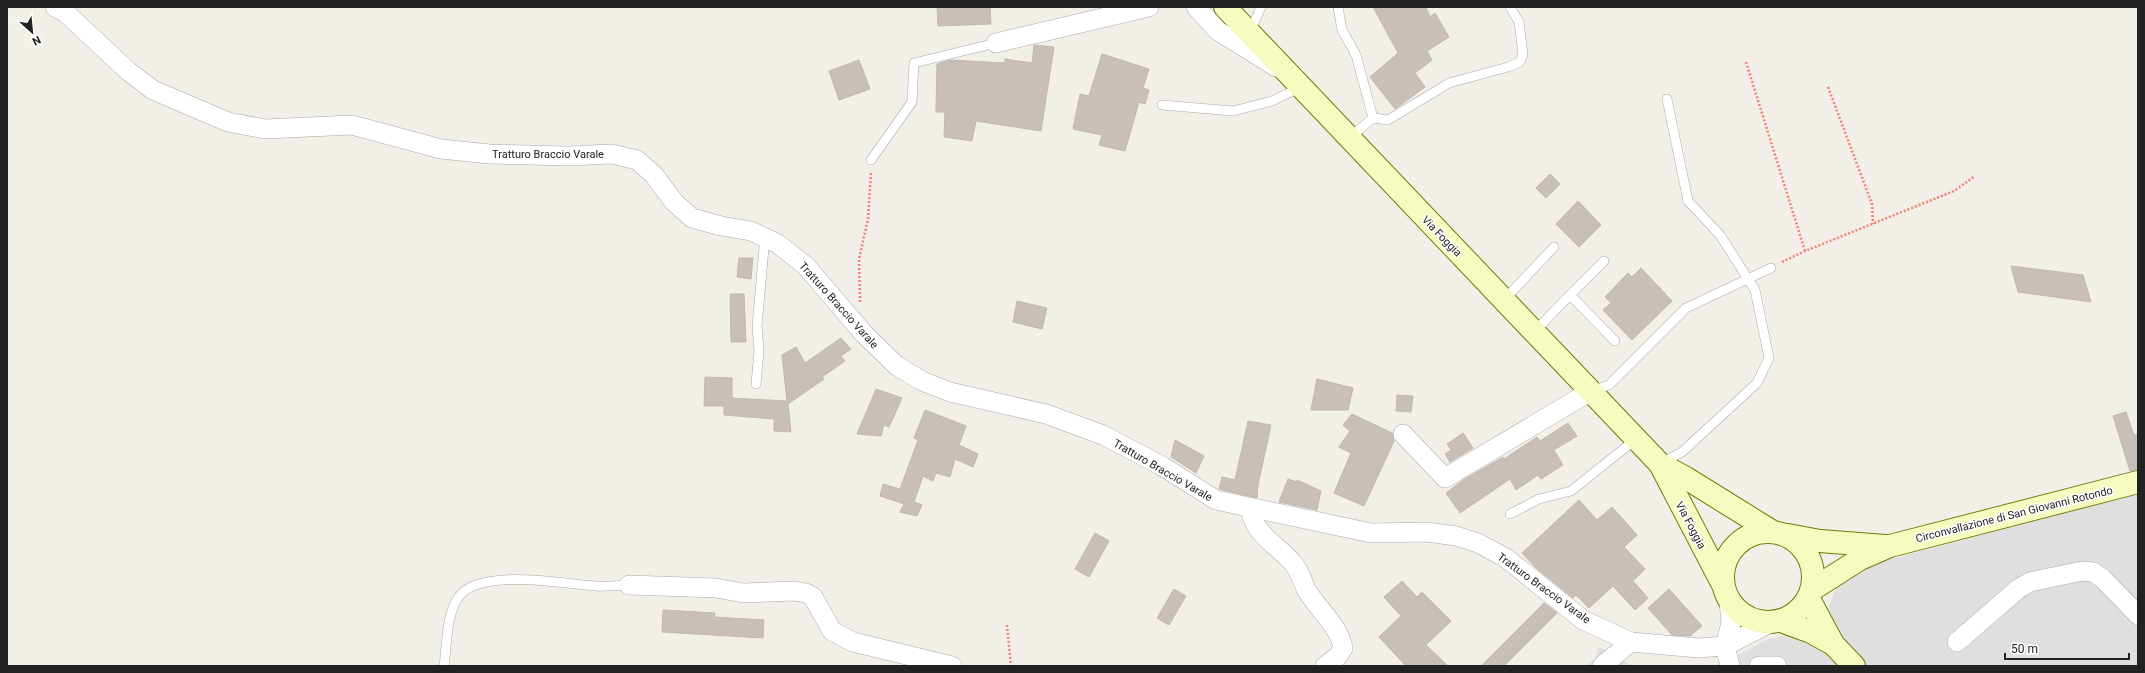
<svg xmlns="http://www.w3.org/2000/svg" width="2145" height="673" font-family="Roboto,sans-serif">
<rect width="100%" height="100%" fill="#f2efe9"/>
<g fill="#e0dfdf">
<polygon points="2138,494 2138,666 1717,666 1768,639 1786,635 1801,637 1828,610 1836,588 1850,575 1876,563"/>
<polygon points="1599,647 1629,664 1634,666 1585,666 1595,659"/>
</g>
<g fill="#c7bfb8" stroke="#c4b6ab">
<polygon points="937,7 990,7 991,24 938,26"/>
<polygon points="1373,7 1426,7 1430,17 1435,13 1449,37 1427,51 1432,60 1415,73 1425,87 1395,109 1370,77 1398,53"/>
<polygon points="1034,45 1054,47 1041,131 976,121 972,141 944,137 945,112 936,112 937,64 950,60 1005,63 1005,59 1032,63"/>
<polygon points="1102,54 1149,69 1143,88 1149,90 1145,104 1139,102 1125,151 1099,145 1102,135 1073,129 1080,94 1089,96"/>
<polygon points="859,60 870,89 839,100 829,71"/>
<polygon points="1550,174 1560,184 1546,198 1536,188"/>
<polygon points="1578,201 1601,225 1579,247 1556,224"/>
<polygon points="739,258 753,258 751,279 737,277"/>
<polygon points="2011,266 2083,275 2091,302 2018,292"/>
<polygon points="1641,268 1672,301 1632,340 1603,310 1611,303 1605,297 1628,273 1632,277"/>
<polygon points="730,294 744,294 746,342 731,342"/>
<polygon points="1017,301 1047,308 1042,329 1013,322"/>
<polygon points="841,338 851,349 841,356 845,361 822,377 824,379 788,404 791,432 774,431 774,419 724,415 724,406 704,406 705,377 732,378 732,398 787,401 782,355 796,347 805,363"/>
<polygon points="1317,379 1353,388 1348,410 1311,410"/>
<polygon points="876,389 902,398 889,427 884,425 881,436 857,434"/>
<polygon points="1397,395 1413,396 1411,412 1396,411"/>
<polygon points="925,410 966,426 959,445 978,454 973,467 955,459 950,477 936,473 933,481 923,476 914,502 922,505 917,516 900,512 904,504 880,496 883,484 900,489 918,440 914,438"/>
<polygon points="2126,412 2134,435 2138,434 2138,470 2130,471 2113,416"/>
<polygon points="1352,414 1392,433 1394,441 1364,506 1334,493 1351,453 1339,447 1350,431 1343,425"/>
<polygon points="1248,421 1271,425 1258,485 1257,498 1219,489 1222,477 1235,480"/>
<polygon points="1568,423 1577,436 1554,450 1563,465 1541,479 1538,475 1516,490 1510,479 1460,513 1446,493 1463,480 1503,457 1504,459 1537,437 1540,441"/>
<polygon points="1463,433 1473,448 1450,462 1445,454 1451,450 1447,444"/>
<polygon points="1175,440 1204,456 1196,473 1171,457"/>
<polygon points="1288,479 1297,482 1297,480 1321,491 1317,510 1279,502"/>
<polygon points="1579,500 1597,520 1612,507 1637,535 1624,547 1645,569 1633,581 1648,598 1635,610 1613,586 1589,608 1576,595 1573,598 1536,568 1522,553"/>
<polygon points="1095,533 1109,541 1089,577 1075,569"/>
<polygon points="1402,581 1417,597 1422,592 1451,621 1426,645 1448,666 1406,666 1379,637 1401,616 1384,597"/>
<polygon points="1174,589 1186,596 1169,625 1157,618"/>
<polygon points="1669,589 1702,626 1690,636 1672,635 1648,608"/>
<polygon points="1544,603 1557,613 1504,666 1481,666"/>
<polygon points="663,610 715,613 714,617 764,620 763,638 662,632"/>
</g>
<g fill="none" stroke-linecap="round" stroke-linejoin="round">
<g stroke="#a9a9a9" stroke-width="10">
<g id="service">
<polyline points="1338,7 1342,30 1356,55 1373,118 1349,138"/>
<polyline points="1250,32 1261,7"/>
<polyline points="1162,105 1233,111 1272,101 1301,87"/>
<polyline points="1373,118 1388,120 1449,83 1508,67 1520,62 1523,54 1519,22 1510,7"/>
<polyline points="871,160 912,102 914,63 996,43"/>
<polyline points="1570,295 1604,261"/>
<polyline points="1504,300 1554,247"/>
<polyline points="1534,332 1570,295 1615,341"/>
<polyline points="756,384 759,351 757,326 765,237"/>
<polyline points="1591,391 1609,385 1686,308 1771,268"/>
<polyline points="1661,463 1682,452 1757,383 1769,358 1755,290 1720,235 1688,201 1667,99"/>
<polyline points="1510,514 1539,499 1571,491 1636,439"/>
<path d="M 444,666 C 447,645 446,616 458,598 C 477,567 564,584 595,586 C 606,587 618,585 629,585"/>
</g>
</g>
<g stroke="#a9a9a9" stroke-width="20">
<g id="minor">
<polyline points="55,7 66,13 128,71 153,90 228,122 265,129 352,125 441,149 489,154 568,156 612,154 637,160 654,175 674,202 692,218 721,226 751,231 778,244 806,266 864,334 897,366 922,381 950,392 1046,414 1103,435 1162,466 1216,500 1371,533 1427,532 1456,536 1478,543 1506,558 1583,620 1631,642 1698,648 1725,646 1770,623"/>
<polyline points="1196,7 1218,31 1276,67"/>
<polyline points="996,43 1149,7"/>
<polyline points="1403,434 1445,478 1591,391"/>
<path d="M 1250,508 C 1255,536 1274,542 1292,562 C 1299,569 1302,580 1306,589 C 1317,609 1339,625 1343,648 L 1338,656 L 1325,666"/>
<polyline points="629,585 716,588 743,593 794,591 806,593 813,597 832,631 853,642 952,666"/>
<polyline points="1729,601 1731,623 1725,646 1730,666"/>
<polyline points="1957,642 2018,589 2030,582 2082,571 2093,572 2102,578 2138,615"/>
<polyline points="1602,666 1631,642"/>
<polyline points="1759,666 1777,666"/>
</g>
</g>
<g stroke="#707d05" stroke-width="24">
<g id="secondary">
<polyline points="1225,7 1660,464 1723,585"/>
<polyline points="1660,464 1686,478 1773,532"/>
<circle cx="1768" cy="577" r="45"/>
<polyline points="1788,535 1820,541 1885,546"/>
<polyline points="1813,589 1860,559 1890,546 2138,482"/>
<polyline points="1809,599 1833,644 1854,666"/>
<polyline points="1781,621 1811,632 1833,644"/>
</g>
</g>
<g stroke="#fa8072" stroke-width="2.5" stroke-dasharray="2 2" stroke-linecap="butt">
<polyline points="1746,62 1805,251"/>
<polyline points="1828,87 1872,204 1873,224"/>
<polyline points="1782,262 1805,251 1954,191 1975,176"/>
<polyline points="860,302 859,259 868,219 871,172"/>
<polyline points="1007,625 1011,666"/>
</g>
<use href="#service" stroke="#fff" stroke-width="9"/>
<use href="#minor" stroke="#fff" stroke-width="19"/>
<use href="#secondary" stroke="#f7fabf" stroke-width="22"/>
</g>
<g text-anchor="middle" stroke-width="3" stroke-linejoin="round" paint-order="stroke">
<g font-size="11" fill="#222" stroke="#fff">
<text x="548" y="158">Tratturo Braccio Varale</text>
<text transform="translate(1442 236) rotate(46)" y="4">Via Foggia</text>
<text transform="translate(839 305) rotate(48)" y="4">Tratturo Braccio Varale</text>
<text transform="translate(1163 470) rotate(30)" y="4">Tratturo Braccio Varale</text>
<text transform="translate(2014 514) rotate(-14)" y="4">Circonvallazione di San Giovanni Rotondo</text>
<text transform="translate(1691 525) rotate(62)" y="4">Via Foggia</text>
<text transform="translate(1544 588) rotate(36)" y="4">Tratturo Braccio Varale</text>
</g>
</g>
<rect width="2145" height="673" fill="none" stroke="#222222" stroke-width="16"/>
<g transform="translate(32 32) rotate(153)" stroke="#ffffff" stroke-width="3" paint-order="stroke">
<path d="M0-3L7 15L0 10L-7 15Z" fill="#222222"/>
<text y="-6" font-size="11" font-weight="bold" text-anchor="middle" fill="#222222">N</text>
</g>
<path d="M2005 653v6h124v-6" fill="none" stroke="#222222" stroke-width="2"/>
<text x="2011" y="653" font-size="12" fill="#222222" stroke="#ffffff" stroke-width="3" paint-order="stroke">50 m</text>
</svg>
